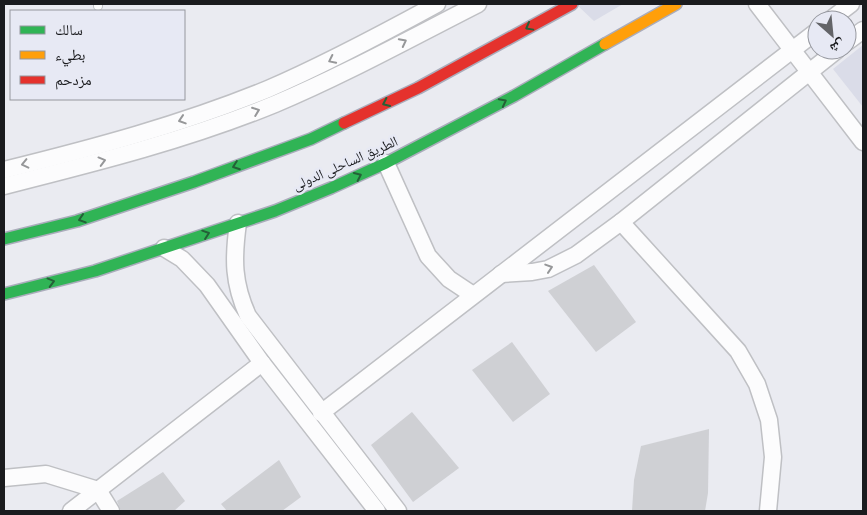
<svg xmlns="http://www.w3.org/2000/svg" width="867" height="515" font-family="Barlow,'Noto Naskh Arabic',sans-serif">
<rect width="100%" height="100%" fill="#eaebf1"/>
<g fill="#dadce8">
<polygon points="576,4 623,4 594,21"/>
<polygon points="863,45 863,107 833,69"/>
</g>
<g fill="#cfd0d4">
<polygon points="594,265 636,322 596,352 548,291"/>
<polygon points="512,342 550,394 513,422 472,370"/>
<polygon points="412,412 459,468 413,502 371,445"/>
<polygon points="709,429 708,493 705,511 632,511 634,480 641,446"/>
<polygon points="279,460 301,497 282,511 227,511 221,504"/>
<polygon points="163,472 185,501 174,511 121,511 117,501"/>
</g>
<g fill="none" stroke-linecap="round" stroke-linejoin="round">
<g stroke="#bfc0c4" stroke-width="10">
<polyline id="lane" points="98,4 98,6"/>
</g>
<g stroke="#bfc0c4" stroke-width="19">
<g id="street">
<polyline points="757,4 863,142"/>
<polyline points="830,20 851,4"/>
<polyline points="847,42 863,30"/>
<polyline points="386,163 428,256 449,279 473,295"/>
<path d="M 4,170 C 93,148 183,124 268,89 C 326,64 382,34 437,4"/>
<path d="M 4,186 C 95,163 187,140 275,104 C 344,75 411,38 478,4"/>
<polyline points="621,222 738,351 757,384 769,420 773,457 768,511"/>
<path d="M 238,223 C 233,259 233,283 248,316 L 398,511"/>
<polyline points="164,248 182,259 207,285 262,363 377,511"/>
<polyline points="501,274 532,272 548,269 576,255 621,222 837,50"/>
<polyline points="321,413 817,31"/>
<polyline points="4,478 46,474 98,490 111,511"/>
<polyline points="71,511 262,363"/>
</g>
</g>
<g stroke="#aaacbb" stroke-width="14">
<g id="fast">
<polyline points="4,239 77,221 194,182 311,139 344,123"/>
<polyline points="4,294 95,271 275,211 331,188 386,163 514,96 605,44"/>
</g>
</g>
<g stroke="#aaacbb" stroke-width="14">
<polyline id="slow" points="605,44 676,4"/>
</g>
<g stroke="#aaacbb" stroke-width="14">
<polyline id="jam" points="344,123 418,88 572,4"/>
</g>
<use href="#lane" stroke="#fcfcfd" stroke-width="8"/>
<use href="#street" stroke="#fcfcfd" stroke-width="16"/>
<use href="#fast" stroke="#30b455" stroke-width="11"/>
<use href="#slow" stroke="#ff9f0a" stroke-width="11"/>
<use href="#jam" stroke="#e5322d" stroke-width="11"/>
</g>
<defs><path id="oneway-chevron" d="M-2-3.5L2.5 0L-2 3.5" fill="none" stroke-width="1.6" stroke-linecap="round" stroke-linejoin="round" transform="scale(1.25)"/></defs>
<g stroke="#246037">
<use href="#oneway-chevron" transform="translate(529 27) rotate(151)"/>
<use href="#oneway-chevron" transform="translate(503 102) rotate(-27)"/>
<use href="#oneway-chevron" transform="translate(386 103) rotate(155)"/>
<use href="#oneway-chevron" transform="translate(236 166) rotate(160)"/>
<use href="#oneway-chevron" transform="translate(358 176) rotate(-25)"/>
<use href="#oneway-chevron" transform="translate(82 219) rotate(162)"/>
<use href="#oneway-chevron" transform="translate(206 234) rotate(-19)"/>
<use href="#oneway-chevron" transform="translate(51 282) rotate(-15)"/>
</g>
<g stroke="#969799">
<use href="#oneway-chevron" transform="translate(403 42) rotate(-27)"/>
<use href="#oneway-chevron" transform="translate(332 60) rotate(154)"/>
<use href="#oneway-chevron" transform="translate(256 111) rotate(-21)"/>
<use href="#oneway-chevron" transform="translate(182 120) rotate(162)"/>
<use href="#oneway-chevron" transform="translate(102 161) rotate(-15)"/>
<use href="#oneway-chevron" transform="translate(25 164) rotate(167)"/>
<use href="#oneway-chevron" transform="translate(549 268) rotate(-18)"/>
</g>
<g text-anchor="middle" stroke-width="5" stroke-linejoin="round" paint-order="stroke">
<g font-size="14" fill="#1a1b1e" stroke="#e7e9f4">
<text transform="translate(345 163) rotate(-24)" y="5">الطريق الساحلى الدولى</text>
</g>
</g>
<rect width="867" height="515" fill="none" stroke="#1a1b1e" stroke-width="10"/>
<rect x="10" y="10" width="175" height="90" fill="#e7e9f4" stroke="#95979e"/>
<rect x="20" y="26" width="25" height="8" fill="#30b455" stroke="#95979e"/>
<text x="55" y="35" font-size="15" fill="#1a1b1e">سالك</text>
<rect x="20" y="51" width="25" height="8" fill="#ff9f0a" stroke="#95979e"/>
<text x="55" y="60" font-size="15" fill="#1a1b1e">بطيء</text>
<rect x="20" y="76" width="25" height="8" fill="#e5322d" stroke="#95979e"/>
<text x="55" y="85" font-size="15" fill="#1a1b1e">مزدحم</text>
<g transform="translate(832 35) rotate(153)"><circle r="24" fill="#e7e9f4" stroke="#95979e"/>
<path d="M0-4L9 19L0 12L-9 19Z" fill="#636468"/>
<text y="-8" font-size="14" font-weight="bold" text-anchor="middle" fill="#1a1b1e">ش</text>
</g>
</svg>
